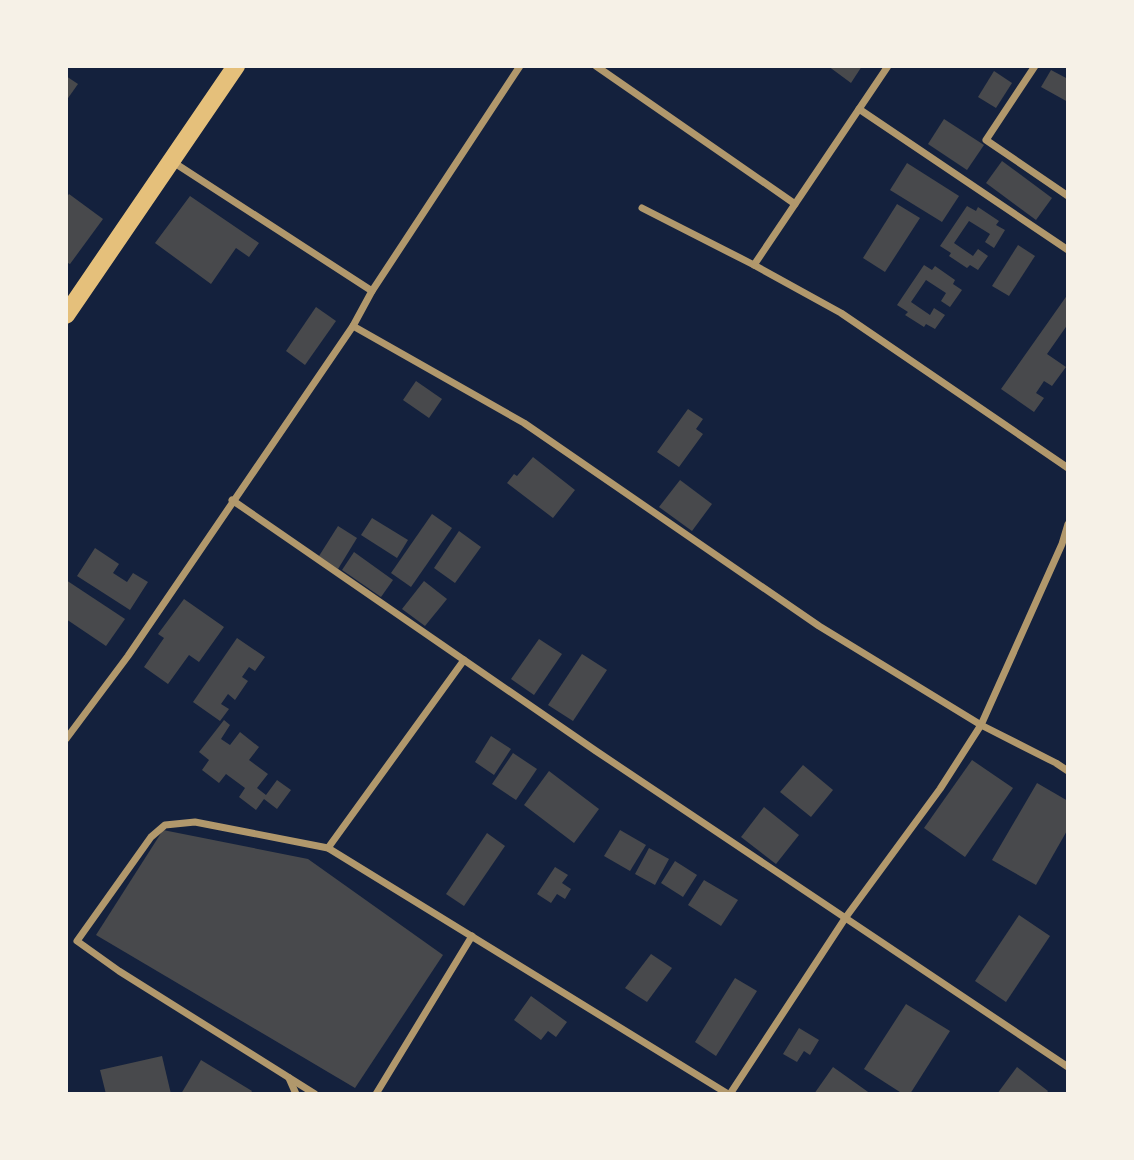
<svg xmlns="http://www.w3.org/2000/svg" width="1134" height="1160" font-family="'Exo 2',sans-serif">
<rect width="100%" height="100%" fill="#14213d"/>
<g fill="#48494c">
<polygon points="828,66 862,66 851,83"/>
<polygon points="1051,70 1068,79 1068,102 1041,87"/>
<polygon points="994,71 1012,83 996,108 978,97"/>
<polygon points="66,76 78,84 66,101"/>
<polygon points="944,119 984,145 967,170 928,144"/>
<polygon points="1002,161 1052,198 1036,220 986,183"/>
<polygon points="907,163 959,196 942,222 890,190"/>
<polygon points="69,194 103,219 70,264 66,262 66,198"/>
<polygon points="190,196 259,243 249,257 236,248 211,284 155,243"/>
<polygon points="897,204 920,218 885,272 863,258"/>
<polygon points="967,206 976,211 978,207 999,221 996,225 1005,230 994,248 985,242 990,234 969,221 954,243 973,256 978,249 988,256 978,270 970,265 967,268 949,256 951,253 940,246"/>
<polygon points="1018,245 1035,256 1009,296 992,286"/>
<polygon points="924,265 932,270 935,266 955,280 953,284 962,290 950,307 941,301 946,293 926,280 911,302 930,315 934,308 945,315 935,329 926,324 924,327 905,315 908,312 897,305"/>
<polygon points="1068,294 1068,324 1047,354 1066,367 1052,386 1044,381 1036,393 1044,398 1034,412 1001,389"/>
<polygon points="316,307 336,321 305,365 286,351"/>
<polygon points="416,381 442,399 429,418 403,400"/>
<polygon points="688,409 703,419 696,429 703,434 679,467 657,452"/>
<polygon points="533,457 575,490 553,518 507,483 514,474 517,476"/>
<polygon points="680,480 712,504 692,531 659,507"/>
<polygon points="432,514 452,528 411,587 391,573"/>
<polygon points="372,518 408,540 397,558 361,535"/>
<polygon points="338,526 357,538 338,569 319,556"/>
<polygon points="459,531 481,547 455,583 434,568"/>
<polygon points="95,548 119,564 113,573 127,582 133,573 148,582 130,610 77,576"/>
<polygon points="354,552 393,580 381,597 342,570"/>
<polygon points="66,580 125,619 106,646 66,619"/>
<polygon points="424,581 447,599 425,626 402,609"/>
<polygon points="184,599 224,627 199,662 189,655 168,684 144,667 164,638 158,634"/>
<polygon points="237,638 265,657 255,671 249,667 242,677 248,681 235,700 228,694 221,704 229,709 220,721 193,702"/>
<polygon points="539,639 562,654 534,695 511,679"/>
<polygon points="582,654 607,670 573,721 548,705"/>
<polygon points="224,720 230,725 221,739 230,745 240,732 259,747 249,760 268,774 257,788 266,795 277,780 291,790 277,809 264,799 256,810 239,797 245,788 226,774 219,783 202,770 209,760 199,752"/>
<polygon points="491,736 511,749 494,775 475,762"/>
<polygon points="513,753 537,769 516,800 492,784"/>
<polygon points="972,760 1013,788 965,857 924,828"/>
<polygon points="803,765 833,790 811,817 780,792"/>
<polygon points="549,771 599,809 574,843 524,805"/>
<polygon points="1037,783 1068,801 1068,829 1036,885 992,860"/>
<polygon points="764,807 799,835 776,864 741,837"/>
<polygon points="163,830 308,859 443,955 355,1088 96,935"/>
<polygon points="620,830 646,845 630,871 604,856"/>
<polygon points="487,833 505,846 464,906 446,894"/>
<polygon points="649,848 669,859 655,885 635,874"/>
<polygon points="675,861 697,875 683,897 661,883"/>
<polygon points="555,867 568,875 562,883 571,889 565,899 557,894 551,903 537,894"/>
<polygon points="704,880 738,900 721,926 688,905"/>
<polygon points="1019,915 1050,936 1006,1002 975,981"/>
<polygon points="651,954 672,968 647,1002 625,988"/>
<polygon points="735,978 757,991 716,1056 695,1042"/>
<polygon points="531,996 567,1022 556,1037 548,1031 541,1040 514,1020"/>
<polygon points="906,1004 950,1031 910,1094 903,1094 864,1069"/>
<polygon points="799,1028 819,1040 810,1055 804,1051 797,1062 783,1054"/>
<polygon points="162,1056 171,1094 106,1094 100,1070"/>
<polygon points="201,1060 252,1091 250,1094 181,1094"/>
<polygon points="833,1067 871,1094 814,1094"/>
<polygon points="1017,1067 1048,1091 1046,1094 997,1094"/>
</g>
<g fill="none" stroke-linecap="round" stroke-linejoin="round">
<g stroke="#b1986c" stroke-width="7">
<polyline points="596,66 795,204"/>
<polyline points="1035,66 986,140 1068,196"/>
<polyline points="859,109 1068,250"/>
<polyline points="173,162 372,291"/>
<polyline points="642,208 754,265 841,313 1068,468"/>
<polyline points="754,265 888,66"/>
<polyline points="353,326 524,423 819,626 981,725 1056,763 1068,771"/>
<polyline points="232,500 596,751 1068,1067"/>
<polyline points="66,739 128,656 353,326 372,291 520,66"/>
<polyline points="328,848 464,660"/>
<polyline points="289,1078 296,1094"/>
<polyline points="315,1094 119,971 77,941 151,837 165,825 195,822 328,848 728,1094"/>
<polyline points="376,1094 472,936"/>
<polyline points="730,1094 846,917 940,789 981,725 1062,544 1068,524"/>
</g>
<polyline stroke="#e5c07b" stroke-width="18" points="66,315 236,66"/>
</g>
<rect width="1134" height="1160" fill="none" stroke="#f6f1e7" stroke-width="136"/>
</svg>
